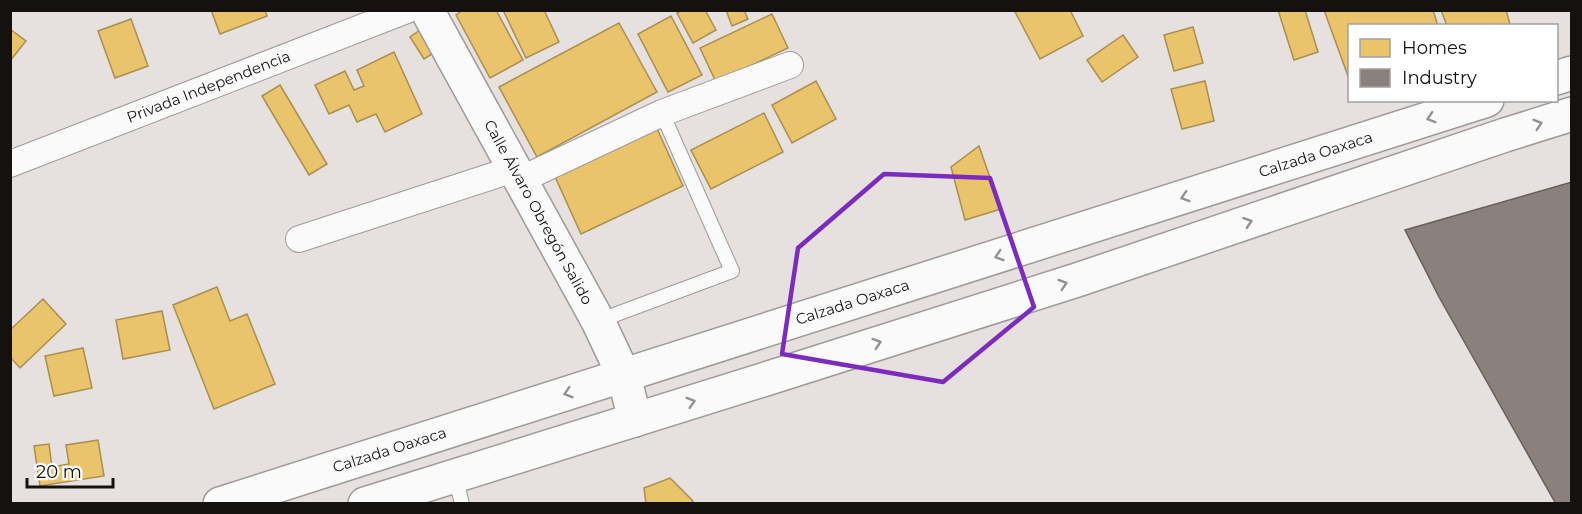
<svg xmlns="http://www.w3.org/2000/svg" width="1582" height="514" font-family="Montserrat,sans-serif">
<rect width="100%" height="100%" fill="#e6e1de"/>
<g fill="#e9c46a" stroke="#a98e4f" stroke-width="1.5">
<polygon points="211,10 265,10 267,16 220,34"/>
<polygon points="463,10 496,10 523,60 490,78 456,15"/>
<polygon points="503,10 544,10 559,42 526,58"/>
<polygon points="683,10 705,10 716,30 693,43 677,13"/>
<polygon points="726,10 744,10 748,19 732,26"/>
<polygon points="1014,10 1070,10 1083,36 1040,59"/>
<polygon points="1278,10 1305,10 1318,52 1294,60"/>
<polygon points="1324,10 1433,10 1438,26 1350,26 1350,76 1348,76"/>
<polygon points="1441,10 1506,10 1510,24 1505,26 1447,26"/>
<polygon points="772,14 788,48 716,82 700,48"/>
<polygon points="671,16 702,75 668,92 638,34"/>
<polygon points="131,19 148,66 115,78 98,31"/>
<polygon points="619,23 657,92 537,157 499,87"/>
<polygon points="1193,27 1203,63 1174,71 1164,35"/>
<polygon points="423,28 437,51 424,59 410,37"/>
<polygon points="10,29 26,41 10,61"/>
<polygon points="1123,35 1138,57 1102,82 1087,60"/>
<polygon points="394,52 422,114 385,132 376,114 357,122 349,105 329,114 315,85 345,71 354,90 364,86 357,70"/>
<polygon points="816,81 836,119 792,143 772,105"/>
<polygon points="1205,81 1214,121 1182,129 1171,89"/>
<polygon points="280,85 327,164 309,175 262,96"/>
<polygon points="764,113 783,152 711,189 691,150"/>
<polygon points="654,122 683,186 581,234 552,170"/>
<polygon points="979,146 1001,209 965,220 951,167"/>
<polygon points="217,287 230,321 247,314 275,384 214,409 173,305"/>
<polygon points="43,299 66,324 20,368 10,357 10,330"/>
<polygon points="162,311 170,350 123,359 116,320"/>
<polygon points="83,348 92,388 54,396 45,356"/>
<polygon points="98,440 104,476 40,486 34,446 49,444 52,467 69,464 66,445"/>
<polygon points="670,478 693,501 690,504 646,504 644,488"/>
</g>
<polygon fill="#8a817c" stroke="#675f5b" stroke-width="1.5" points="1572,182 1572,504 1556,504 1439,297 1405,230"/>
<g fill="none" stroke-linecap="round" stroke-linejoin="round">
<g stroke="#9d9a98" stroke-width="16">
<g id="lane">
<polyline points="598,321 732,271 662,113"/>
<polyline points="455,475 462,504"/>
</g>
</g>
<g stroke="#9d9a98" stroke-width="28">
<g id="street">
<path id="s1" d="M 10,164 L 407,10"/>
<polyline points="520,180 662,113 790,65"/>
<polyline points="299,239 514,169"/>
</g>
</g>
<g stroke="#9d9a98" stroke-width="36">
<g id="secondary">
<path id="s2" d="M 427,10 L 598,321 L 624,376 L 635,420"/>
</g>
</g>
<g stroke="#9d9a98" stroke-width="36">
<g id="primary">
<polyline points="1556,78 1572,73"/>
<path id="s3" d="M 220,504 L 1487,100"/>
<polyline points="365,504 772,377 1077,280 1505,135 1572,114"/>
</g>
</g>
<use href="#lane" stroke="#fbfafa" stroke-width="14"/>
<use href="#street" stroke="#fbfafa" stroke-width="26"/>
<use href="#secondary" stroke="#fbfafa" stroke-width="33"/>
<use href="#primary" stroke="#fbfafa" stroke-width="33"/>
</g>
<defs><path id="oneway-chevron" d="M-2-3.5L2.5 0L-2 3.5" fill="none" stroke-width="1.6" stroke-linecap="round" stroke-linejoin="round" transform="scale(1.5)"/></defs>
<g stroke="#939190">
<use href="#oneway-chevron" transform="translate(1431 118) rotate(162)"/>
<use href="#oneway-chevron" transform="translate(1538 124) rotate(-17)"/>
<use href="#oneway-chevron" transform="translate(1185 197) rotate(162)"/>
<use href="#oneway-chevron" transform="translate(1248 222) rotate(-19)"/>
<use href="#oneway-chevron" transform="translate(999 256) rotate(162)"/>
<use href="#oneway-chevron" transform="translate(1063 284) rotate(-18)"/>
<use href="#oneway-chevron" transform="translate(877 343) rotate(-18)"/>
<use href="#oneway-chevron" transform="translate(568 393) rotate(163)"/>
<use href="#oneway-chevron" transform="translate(691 402) rotate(-17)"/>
</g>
<path fill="none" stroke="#7b2cbf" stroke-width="4.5" stroke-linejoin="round" d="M 884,174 L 990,178 L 1034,307 L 943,382 L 782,354 L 798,248 Z"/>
<g text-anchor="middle" stroke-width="6" stroke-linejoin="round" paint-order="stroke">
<g font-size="15" fill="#14110f" stroke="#fff">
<text dy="5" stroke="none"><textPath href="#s1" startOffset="213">Privada Independencia</textPath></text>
<text dy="5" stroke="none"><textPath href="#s3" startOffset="1150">Calzada Oaxaca</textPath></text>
<text dy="5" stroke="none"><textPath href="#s2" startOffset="231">Calle Álvaro Obregón Salido</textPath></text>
<text dy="5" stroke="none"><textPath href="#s3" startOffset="664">Calzada Oaxaca</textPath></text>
<text dy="5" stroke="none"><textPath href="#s3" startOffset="178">Calzada Oaxaca</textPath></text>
</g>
</g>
<rect width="1582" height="514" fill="none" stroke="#14110f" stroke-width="24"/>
<rect x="1348" y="24" width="210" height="78" fill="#ffffff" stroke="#a1a09f" stroke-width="1.5"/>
<rect x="1360" y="39" width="30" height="18" fill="#e9c46a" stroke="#a1a09f" stroke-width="1.5"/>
<text x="1402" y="54" font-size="18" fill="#14110f">Homes</text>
<rect x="1360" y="69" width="30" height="18" fill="#8a817c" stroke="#a1a09f" stroke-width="1.5"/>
<text x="1402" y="84" font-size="18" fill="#14110f">Industry</text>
<path d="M27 478v9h86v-9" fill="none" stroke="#14110f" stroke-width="3"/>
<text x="36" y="478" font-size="18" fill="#14110f" stroke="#ffffff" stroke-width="4.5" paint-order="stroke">20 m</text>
</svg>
